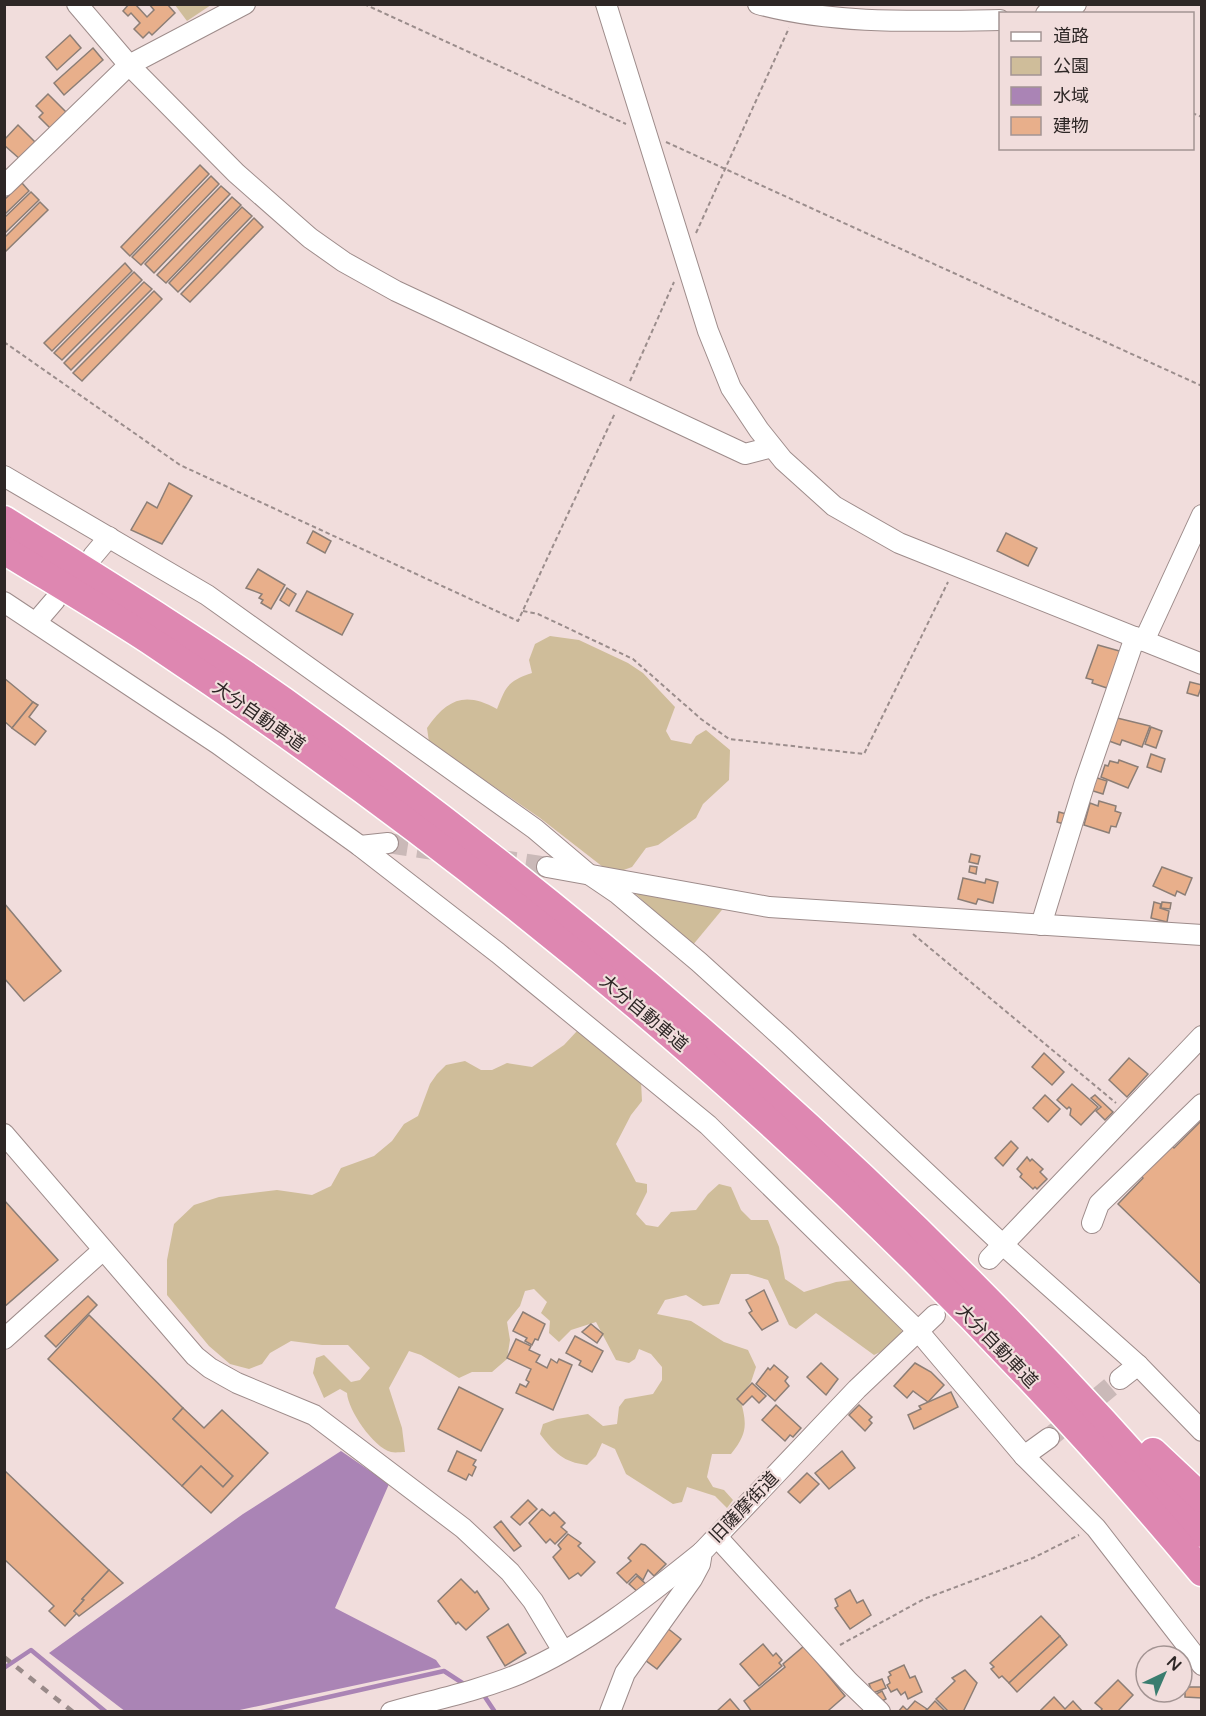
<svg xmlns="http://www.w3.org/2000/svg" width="1206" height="1716" font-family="'Varela Round','Noto Sans JP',sans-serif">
<rect width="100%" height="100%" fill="#f1dddc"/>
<g fill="#cfbd9a">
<polygon points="175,5 211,5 187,21"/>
<path d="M 550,636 L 579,640 L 628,663 L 643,673 L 675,707 L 666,731 L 671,740 L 691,744 L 696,736 L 706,730 L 730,750 L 729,780 L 703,804 L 696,818 L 658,845 L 646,848 L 632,867 L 618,872 L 603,867 L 540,818 L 429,742 L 427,728 C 447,699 465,691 497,709 C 506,686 508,681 532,673 L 529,660 L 535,644 Z"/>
<polygon points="627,886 726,905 692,946"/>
<path d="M 577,1031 L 588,1037 L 641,1081 L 642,1101 L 631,1115 L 616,1144 L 636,1182 L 647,1184 L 647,1192 L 636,1214 L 646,1225 L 658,1227 L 671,1212 L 696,1210 L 708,1194 L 719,1184 L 731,1187 L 741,1210 L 751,1220 L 768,1220 L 779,1247 L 785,1279 L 804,1292 L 836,1282 L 852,1280 L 895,1321 L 902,1331 L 897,1344 L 874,1355 L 816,1313 L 796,1329 L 789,1325 L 768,1280 L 748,1274 L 731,1274 L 719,1304 L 703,1306 L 686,1295 L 665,1300 L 657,1314 L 691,1321 L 724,1342 L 748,1350 L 756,1367 L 751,1382 L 740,1398 C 747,1424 748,1433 731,1454 L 712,1454 L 707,1477 L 713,1487 L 724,1490 L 733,1500 L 727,1508 L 715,1496 L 687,1487 L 682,1502 L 673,1504 L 626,1474 L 615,1449 L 602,1443 L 596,1456 L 587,1465 C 563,1462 555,1453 540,1434 L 543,1424 L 557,1419 L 588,1414 L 603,1426 L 617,1424 L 619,1407 L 625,1399 L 653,1394 L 662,1380 L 662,1367 L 651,1354 L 639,1349 L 635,1359 L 629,1363 L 616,1360 L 596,1322 L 571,1330 L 559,1342 L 549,1333 L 550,1321 L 541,1313 L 547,1302 L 534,1289 L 525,1291 L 520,1306 L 507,1322 L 510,1340 L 507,1359 L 492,1372 L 472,1372 L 459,1378 L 421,1355 L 409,1351 L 389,1388 L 402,1428 L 405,1452 C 401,1452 395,1453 391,1452 C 373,1447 348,1410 347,1393 L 340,1389 L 324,1398 L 313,1373 L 316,1358 L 324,1355 L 351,1382 L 360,1380 L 370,1368 L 348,1345 L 322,1345 L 291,1341 L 270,1353 L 262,1364 L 249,1369 L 230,1364 L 209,1346 L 167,1295 L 167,1260 L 174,1224 L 194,1205 L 219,1197 L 277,1190 L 312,1195 L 331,1186 L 341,1168 L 374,1156 L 392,1141 L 404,1124 L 418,1116 L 430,1084 L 437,1074 L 446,1065 L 465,1061 L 481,1070 L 492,1070 L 507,1063 L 532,1067 L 564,1045 Z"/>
</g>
<polygon fill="#aa84b5" points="341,1451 389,1484 335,1608 436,1660 441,1667 235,1711 126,1712 49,1653 243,1514"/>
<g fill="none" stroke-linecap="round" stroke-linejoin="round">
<g stroke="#aa84b5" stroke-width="4.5">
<polyline points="4,1668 31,1650 106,1712"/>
<polyline points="479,1693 485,1697 495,1712"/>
<polyline points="262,1712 444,1671 467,1686"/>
</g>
</g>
<g fill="#e8af8b" stroke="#8c7e76" stroke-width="1.5">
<polygon points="129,4 135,4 147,17 154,10 149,4 167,4 175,13 152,35 149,32 143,38 134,29 140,23 131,13 128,16 123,11"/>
<polygon points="70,35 81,48 57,70 46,57"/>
<polygon points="93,48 103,60 64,95 54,83"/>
<polygon points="48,94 66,112 50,128 39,117 43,113 36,106"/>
<polygon points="18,125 37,144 21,160 4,145 4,140"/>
<polygon points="200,165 209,174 130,256 121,247"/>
<polygon points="211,176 219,184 141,265 132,257"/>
<polygon points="22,183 29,191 4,215 4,200"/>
<polygon points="221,186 230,194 154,273 145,264"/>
<polygon points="31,192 39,200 4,234 4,218"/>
<polygon points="232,197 241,205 166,283 157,275"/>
<polygon points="40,202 48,210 4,253 4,238"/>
<polygon points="242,207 252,216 178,292 169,283"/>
<polygon points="254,218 263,227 190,302 181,294"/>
<polygon points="125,263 132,271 52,351 44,343"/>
<polygon points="134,272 142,280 62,360 54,353"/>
<polygon points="144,282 152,289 71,370 64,363"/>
<polygon points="154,291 162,299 82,381 73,373"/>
<polygon points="169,483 192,496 162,544 131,530 147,502 157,508"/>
<polygon points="313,531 331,541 325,553 307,543"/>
<polygon points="1006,533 1037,548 1028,566 997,551"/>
<polygon points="258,569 285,585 271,609 261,603 263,600 259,598 262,594 246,588"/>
<polygon points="287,588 296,594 289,606 280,600"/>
<polygon points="307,591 353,614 342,635 296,611"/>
<polygon points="1098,645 1123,652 1107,688 1092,683 1093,680 1086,678"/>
<polygon points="4,678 33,702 12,728 4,721"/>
<polygon points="1190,682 1202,685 1198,696 1187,693"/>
<polygon points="33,702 38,705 29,717 46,731 35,745 12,728"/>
<polygon points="1113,717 1150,726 1142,747 1122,740 1120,745 1109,741"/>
<polygon points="1151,727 1162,731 1156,748 1145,744"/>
<polygon points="1151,754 1165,759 1161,772 1147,767"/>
<polygon points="1119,760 1138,767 1128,788 1101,777 1105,765 1108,766 1110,761 1118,763"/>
<polygon points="1094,777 1107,781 1103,794 1090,790"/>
<polygon points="1099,801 1116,806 1115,811 1121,813 1116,827 1111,826 1109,833 1084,825 1090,803 1098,806"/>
<polygon points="1059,812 1070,815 1067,825 1057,822"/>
<polygon points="971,854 980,856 978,864 969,862"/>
<polygon points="970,866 977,867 976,874 969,872"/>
<polygon points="1162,867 1192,878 1185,895 1177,891 1175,896 1153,886"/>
<polygon points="963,878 985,883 986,879 998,882 993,903 978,899 976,904 958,899"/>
<polygon points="1154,902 1161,904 1160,908 1169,911 1167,922 1151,918"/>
<polygon points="1162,902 1171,903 1170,909 1161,908"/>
<polygon points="4,903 61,971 24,1001 4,978"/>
<polygon points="1044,1053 1064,1072 1052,1085 1032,1067"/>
<polygon points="1129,1058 1148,1074 1127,1097 1109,1080"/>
<polygon points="1072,1084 1098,1107 1081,1125 1070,1115 1071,1109 1069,1107 1067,1109 1057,1100"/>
<polygon points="1045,1095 1060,1109 1048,1122 1033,1108"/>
<polygon points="1095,1095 1113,1112 1105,1120 1096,1111 1101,1107 1091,1098"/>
<polygon points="1202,1120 1202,1285 1118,1204 1143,1178 1135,1171 1165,1140 1174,1148"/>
<polygon points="1011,1141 1018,1148 1003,1166 995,1158"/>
<polygon points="1027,1157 1030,1161 1032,1159 1043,1169 1040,1172 1047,1179 1037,1189 1035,1187 1033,1189 1020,1177 1022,1174 1017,1169"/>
<polygon points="4,1200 58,1260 4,1307"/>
<polygon points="764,1290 778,1321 762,1330 749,1313 752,1311 746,1300"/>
<polygon points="88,1296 97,1305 56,1347 45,1336"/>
<polygon points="523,1312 545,1324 538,1340 535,1339 532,1345 525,1341 527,1338 513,1331"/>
<polygon points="89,1315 183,1408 173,1419 233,1476 223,1487 201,1466 182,1486 48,1359"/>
<polygon points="591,1324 603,1334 597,1343 582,1332"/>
<polygon points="575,1336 603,1351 592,1372 579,1365 581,1361 566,1353"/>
<polygon points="516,1339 531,1346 529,1350 540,1355 536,1362 547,1368 551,1359 557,1363 559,1359 572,1365 553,1410 516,1393 520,1384 526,1387 529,1382 526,1380 531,1369 507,1358"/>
<polygon points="821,1363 838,1379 826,1395 807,1377"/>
<polygon points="915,1363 931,1372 944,1385 928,1402 913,1391 907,1398 894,1386"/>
<polygon points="774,1365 788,1377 785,1381 789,1386 775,1401 756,1384 768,1368 770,1370"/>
<polygon points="752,1383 766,1396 759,1403 752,1396 743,1405 737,1399"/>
<polygon points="459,1387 503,1409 481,1451 438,1429"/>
<polygon points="951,1392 958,1407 914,1429 908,1415 921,1409 919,1406"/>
<polygon points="776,1405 801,1428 793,1437 790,1435 785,1441 762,1420"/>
<polygon points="859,1405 872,1417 869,1420 872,1423 865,1431 849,1415"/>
<polygon points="183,1408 204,1428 222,1410 268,1453 211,1513 182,1486 201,1466 223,1487 233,1476 173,1419"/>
<polygon points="457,1451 476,1460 473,1465 476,1467 472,1476 469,1474 466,1480 448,1471"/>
<polygon points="842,1451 855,1468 829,1489 815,1473"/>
<polygon points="4,1470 109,1570 82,1599 84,1600 74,1611 77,1613 65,1626 49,1611 54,1606 4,1559"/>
<polygon points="807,1473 819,1484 800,1503 788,1492"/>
<polygon points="528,1500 537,1509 520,1525 511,1517"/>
<polygon points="542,1509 550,1516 554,1512 565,1523 561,1527 567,1532 555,1544 550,1539 546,1543 529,1523"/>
<polygon points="501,1521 521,1546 514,1551 494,1527"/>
<polygon points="568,1534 581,1543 578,1546 595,1562 581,1576 578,1573 569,1579 553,1557 561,1549 558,1545"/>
<polygon points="641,1544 645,1545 666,1564 654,1576 648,1570 643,1580 636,1574 627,1583 617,1573 631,1561 628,1558"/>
<polygon points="109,1570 123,1583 79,1616 74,1611 84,1600 82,1599"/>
<polygon points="637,1576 647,1585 639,1593 629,1584"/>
<polygon points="461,1579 475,1593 477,1591 489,1609 466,1630 458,1622 456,1624 438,1601"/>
<polygon points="850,1590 857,1603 863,1600 871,1615 850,1629 835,1608 838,1606 835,1599"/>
<polygon points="1041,1616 1060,1636 1009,1683 1002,1676 999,1678 991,1669 994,1667 990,1663"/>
<polygon points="508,1624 526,1653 505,1666 487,1637"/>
<polygon points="666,1627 681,1639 657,1669 641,1657"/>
<polygon points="1060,1636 1067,1645 1017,1692 1009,1683"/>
<polygon points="763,1644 773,1656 776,1653 782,1660 779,1663 782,1666 759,1686 740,1664"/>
<polygon points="804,1646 845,1696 829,1710 831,1712 752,1712 744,1701 785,1667 783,1664"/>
<polygon points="904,1665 910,1678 915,1676 922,1692 908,1699 905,1692 901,1695 897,1689 891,1692 887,1685 890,1683 888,1677 891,1675 889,1672"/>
<polygon points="965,1670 977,1683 963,1712 949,1712 936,1699 955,1681 952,1678"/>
<polygon points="882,1679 886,1688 873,1693 869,1684"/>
<polygon points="1118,1680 1133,1695 1117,1712 1100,1712 1102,1709 1095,1703"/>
<polygon points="1185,1687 1202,1687 1202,1698 1185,1697"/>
<polygon points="882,1691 886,1699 880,1702 876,1694"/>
<polygon points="1054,1697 1065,1709 1073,1701 1083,1712 1039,1712"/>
<polygon points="730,1699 741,1712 716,1712"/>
<polygon points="915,1701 927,1709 924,1712 898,1712 903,1706 907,1710"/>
<polygon points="935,1701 946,1712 925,1712"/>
</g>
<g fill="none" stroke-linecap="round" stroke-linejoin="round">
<g stroke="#cab9b8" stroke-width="20" stroke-dasharray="20 10" stroke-linecap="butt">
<polyline points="388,843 440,851"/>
<polyline points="496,859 547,867"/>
<polyline points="1049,1438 1120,1379"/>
</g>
<g stroke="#9e8c8b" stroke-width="22">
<g id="minor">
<polyline points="77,4 129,65 236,173 310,238 344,262 396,291 745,454 772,447"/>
<polyline points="606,4 708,331 731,388 759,430 783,460 834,506 899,543 1202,664"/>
<path d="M 758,4 C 836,25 920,21 1000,20"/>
<polyline points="1046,14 1076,4"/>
<polyline points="4,186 129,65 245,4"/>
<polyline points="4,476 207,595 535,829 587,873 618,894 699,962 785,1040 1002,1244 1138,1365 1202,1431"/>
<polyline points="93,556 109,537"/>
<polyline points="4,602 218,744 360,846 498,953 708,1125 919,1332 1024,1456 1096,1528 1202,1665"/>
<polyline points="37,621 55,600"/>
<polyline points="1144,641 1202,515"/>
<polyline points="360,846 388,843"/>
<polyline points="547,867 769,907 1202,935"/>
<polyline points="1041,925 1085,782 1135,637"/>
<polyline points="4,1134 195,1356 210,1368 237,1383 314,1415 463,1528 510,1572 533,1601 563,1651"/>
<polyline points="1092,1223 1099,1204 1202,1104"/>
<polyline points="989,1259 1202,1036"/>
<polyline points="4,1339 103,1250"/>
<polyline points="1120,1379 1138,1365"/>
<polyline points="1024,1456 1049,1438"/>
<polyline points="717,1537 848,1681 880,1712"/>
<path d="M 391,1712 C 433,1700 478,1691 519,1674 C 586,1645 645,1598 702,1552"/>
<polyline points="610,1712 625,1673 692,1579 700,1564 702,1552 857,1389 935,1315"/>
</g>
</g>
<g stroke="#fff" stroke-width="31">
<g id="highway">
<path d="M 4,520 C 98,579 193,637 283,701 C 622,944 929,1216 1202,1533"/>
<path d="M 4,550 C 56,582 109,613 160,647 C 545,904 904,1215 1202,1572"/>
<polyline points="1153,1452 1202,1498"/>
</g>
</g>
<g stroke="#9b8d8c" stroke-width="2" stroke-dasharray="4.5 3" stroke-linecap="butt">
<polyline points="364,4 626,124"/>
<polyline points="1192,113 1202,117"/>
<polyline points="666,142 1202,386"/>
<polyline points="696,233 789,28"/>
<polyline points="4,342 180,465 518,621 615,413"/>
<polyline points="630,381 674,282"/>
<polyline points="523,611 538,614 633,659 701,719 729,739 864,754 948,582"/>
<polyline points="913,934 1116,1103"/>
<polyline points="840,1645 924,1599 1033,1558 1079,1535"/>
</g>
<use href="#minor" stroke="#fff" stroke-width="20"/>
<use href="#highway" stroke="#de87b1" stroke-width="28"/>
<polyline stroke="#998a89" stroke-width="4.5" stroke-dasharray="8 8" stroke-linecap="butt" points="4,1657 73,1712"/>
</g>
<g text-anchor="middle" stroke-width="4.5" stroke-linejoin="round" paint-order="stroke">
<g font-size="18" fill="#2e2726" stroke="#f1dddc">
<text transform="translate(259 716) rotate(35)" y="6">大分自動車道</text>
<text transform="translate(644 1013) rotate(40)" y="6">大分自動車道</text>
<text transform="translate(997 1346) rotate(46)" y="6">大分自動車道</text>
<text transform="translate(744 1507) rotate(-46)" y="6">旧薩摩街道</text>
</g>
</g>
<rect width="1206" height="1716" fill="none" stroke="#2e2726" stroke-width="12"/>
<rect x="999" y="12" width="195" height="138" fill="#f1dddc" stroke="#a39493" stroke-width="1.5"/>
<rect x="1011" y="32" width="30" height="9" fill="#ffffff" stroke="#a39493" stroke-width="1.5"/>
<text x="1053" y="42" font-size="18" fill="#2e2726">道路</text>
<rect x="1011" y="57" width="30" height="18" fill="#cfbd9a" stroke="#a39493" stroke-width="1.5"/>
<text x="1053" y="72" font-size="18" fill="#2e2726">公園</text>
<rect x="1011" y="87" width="30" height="18" fill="#aa84b5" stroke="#a39493" stroke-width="1.5"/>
<text x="1053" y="102" font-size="18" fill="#2e2726">水域</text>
<rect x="1011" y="117" width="30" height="18" fill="#e8af8b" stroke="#a39493" stroke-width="1.5"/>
<text x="1053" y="132" font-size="18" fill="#2e2726">建物</text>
<g transform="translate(1164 1674) rotate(44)"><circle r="28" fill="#f1dddc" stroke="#a39493" stroke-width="1.5"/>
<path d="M0-4.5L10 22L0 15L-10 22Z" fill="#3a7d6f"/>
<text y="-9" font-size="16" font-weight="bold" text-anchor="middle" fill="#2e2726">N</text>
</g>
</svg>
